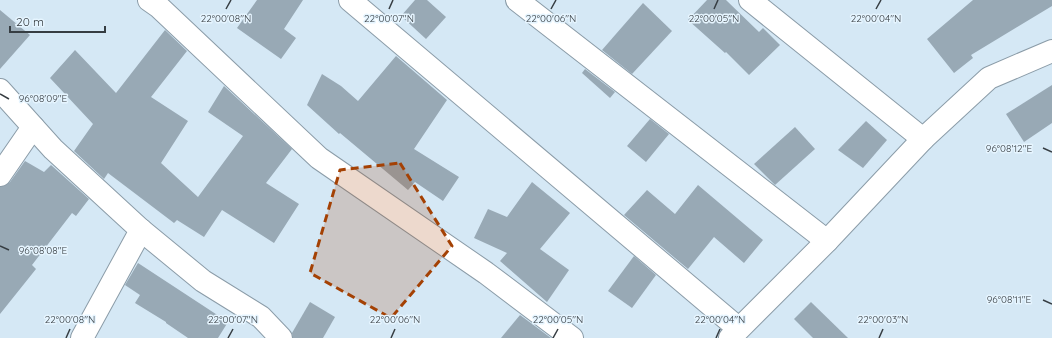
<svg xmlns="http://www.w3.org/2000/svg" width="1052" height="338" font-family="Quicksand,sans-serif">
<rect width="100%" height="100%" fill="#d5e8f5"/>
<g fill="#98a9b5">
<polygon points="257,0 303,0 284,29 296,38 281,59 237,28"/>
<polygon points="415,0 427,0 446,17 426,39 401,16"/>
<polygon points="707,0 726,0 759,32 763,28 780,45 749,75 726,52 725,53 688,20"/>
<polygon points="973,0 1052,0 1052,6 971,55 973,58 954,73 927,39"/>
<polygon points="643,3 672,31 632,74 602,50"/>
<polygon points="0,10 30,35 0,69"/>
<polygon points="165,30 187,51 151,97 188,121 161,163 198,197 243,136 208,112 224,86 292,149 266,183 299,204 274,243 222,210 204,237 177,220 174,223 108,173 104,179 74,151 93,124 50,78 75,50 116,93"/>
<polygon points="396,56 447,100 414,149 459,177 443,201 415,182 408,190 340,133 339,134 307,105 322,74 341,86 358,101"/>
<polygon points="585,69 615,92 610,98 582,73"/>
<polygon points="1052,85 1052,123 1024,142 1006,114"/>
<polygon points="650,119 669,134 646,162 627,146"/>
<polygon points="866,121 887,140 863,168 838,150"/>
<polygon points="795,127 815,149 775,185 754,164"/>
<polygon points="25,161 44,172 51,165 89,199 76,216 72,213 32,265 36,269 0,314 0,187 10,182"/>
<polygon points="532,182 570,213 540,249 569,270 547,302 500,261 507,253 474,238 488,209 507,217"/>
<polygon points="698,185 763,240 744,263 714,237 688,269 624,215 647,190 675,214"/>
<polygon points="634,256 656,275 632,308 608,291"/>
<polygon points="138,263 228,322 218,338 188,338 166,323 166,322 135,303 140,295 125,285"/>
<polygon points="310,302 335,317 323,338 293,338 292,333"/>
<polygon points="811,302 848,338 813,338 794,319"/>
<polygon points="520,315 551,338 501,338"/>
</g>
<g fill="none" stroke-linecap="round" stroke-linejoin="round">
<g stroke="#8b9ca8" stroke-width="24">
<g id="minor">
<polyline points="149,0 159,7 319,158 486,273 572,338"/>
<polyline points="350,0 738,328"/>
<polyline points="517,0 827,241"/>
<polyline points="750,0 923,139"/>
<polyline points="0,90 53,149 141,230 203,281 261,317 281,338"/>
<polyline points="0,175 33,127"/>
<polyline points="82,338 141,230"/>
<polyline points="730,338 827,241 923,139 989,78 1052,51"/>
</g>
</g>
<use href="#minor" stroke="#fff" stroke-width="22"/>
</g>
<path fill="#a44104" fill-opacity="0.2" stroke="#a44104" stroke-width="3" stroke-dasharray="8 5" stroke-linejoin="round" d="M 400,163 L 452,246 L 391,318 L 310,273 L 340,170 Z"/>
<path fill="none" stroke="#363d42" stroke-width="1.5" d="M 226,9 L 231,0M 389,9 L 393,0M 551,9 L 556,0M 714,9 L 718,0M 876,9 L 881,0M 0,94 L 9,99M 1043,148 L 1052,152M 0,246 L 9,250M 1043,300 L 1052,304M 66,338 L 70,329M 228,338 L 233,329M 391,338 L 395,329M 553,338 L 558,329M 716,338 L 720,329M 879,338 L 883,329"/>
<g font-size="10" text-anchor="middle" fill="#363d42" stroke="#e6f5ff" stroke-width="3" stroke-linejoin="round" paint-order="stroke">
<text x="226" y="22">22°00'08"N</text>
<text x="389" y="22">22°00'07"N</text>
<text x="551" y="22">22°00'06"N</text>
<text x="714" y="22">22°00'05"N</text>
<text x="876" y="22">22°00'04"N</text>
<text x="43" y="102">96°08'09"E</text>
<text x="1009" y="152">96°08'12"E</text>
<text x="43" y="254">96°08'08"E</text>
<text x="1009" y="303">96°08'11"E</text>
<text x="70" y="323">22°00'08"N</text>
<text x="233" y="323">22°00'07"N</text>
<text x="395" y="323">22°00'06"N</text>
<text x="558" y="323">22°00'05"N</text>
<text x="720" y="323">22°00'04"N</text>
<text x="883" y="323">22°00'03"N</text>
</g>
<path d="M10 26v6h95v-6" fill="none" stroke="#363d42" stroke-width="2"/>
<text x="16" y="26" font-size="12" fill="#363d42" stroke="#e6f5ff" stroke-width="3" paint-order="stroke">20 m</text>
</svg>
